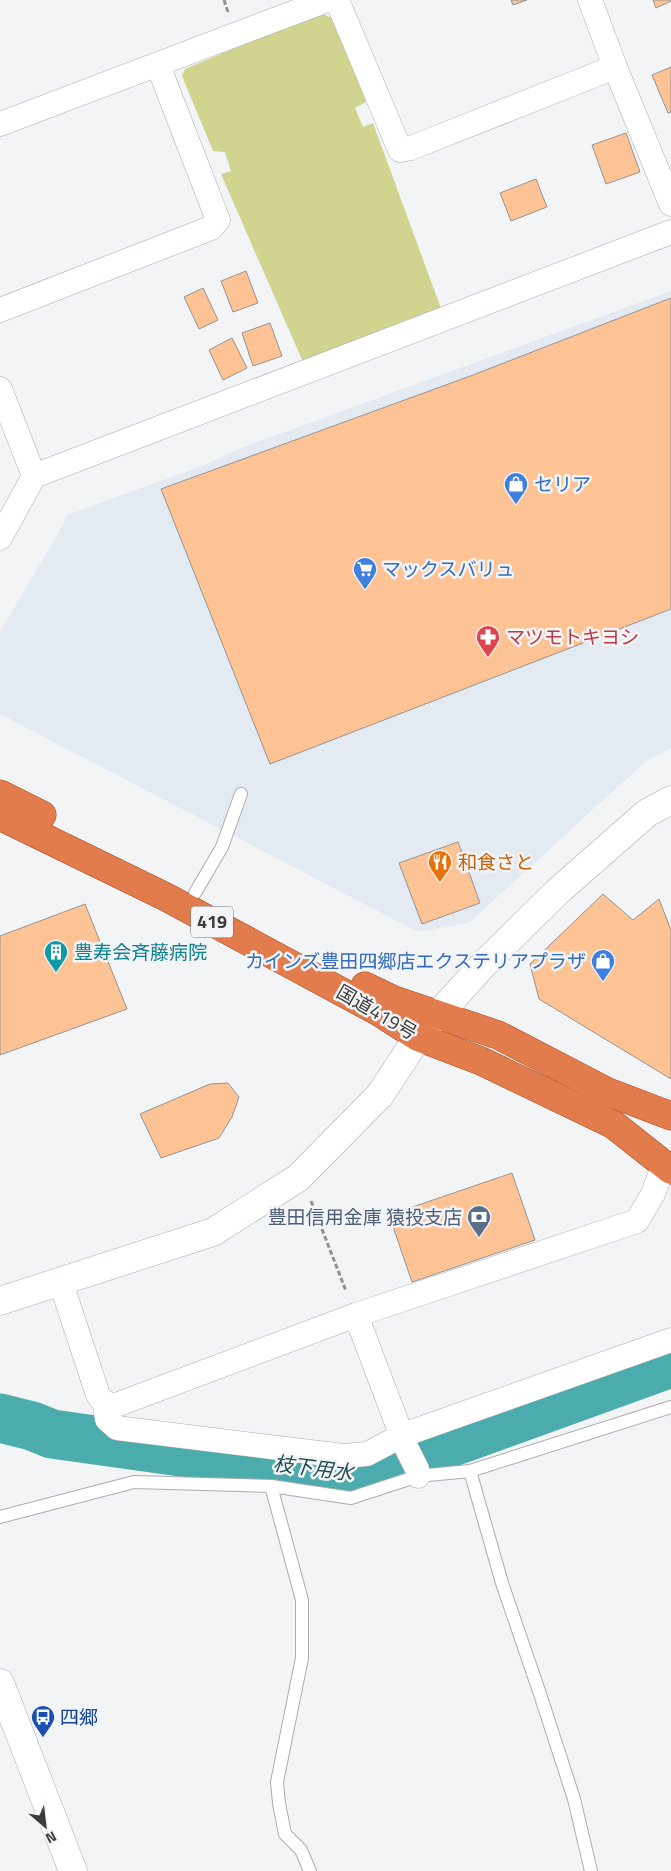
<svg xmlns="http://www.w3.org/2000/svg" width="671" height="1871" font-family="'Titillium Web','Noto Sans JP',sans-serif">
<rect width="100%" height="100%" fill="#f3f4f6"/>
<polygon fill="#e4eaf2" points="671,291 671,748 645,762 469,923 418,932 0,714 0,632 59,532 67,515 204,465 241,448"/>
<polygon fill="#d0d48f" points="320,12 335,20 366,102 355,108 363,127 373,123 443,314 303,362 221,174 231,171 225,152 213,151 182,76 185,69"/>
<g fill="none" stroke-linecap="round" stroke-linejoin="round">
<polyline stroke="#4bacae" stroke-width="49" points="0,1418 32,1426 52,1434 345,1475 361,1475 671,1363"/>
</g>
<g fill="#fec395" stroke="#949392">
<polygon points="511,0 527,0 513,5"/>
<polygon points="653,0 671,0 671,1 656,8"/>
<polygon points="671,67 671,112 668,113 652,75"/>
<polygon points="626,133 640,172 606,184 592,145"/>
<polygon points="536,179 547,207 511,221 500,193"/>
<polygon points="246,271 258,303 233,312 221,281"/>
<polygon points="203,288 218,320 199,329 184,297"/>
<polygon points="671,298 671,609 270,764 161,489 473,375"/>
<polygon points="270,323 282,356 253,366 242,333"/>
<polygon points="232,338 247,368 223,380 209,350"/>
<polygon points="458,842 480,903 422,924 399,863"/>
<polygon points="603,894 633,920 659,899 671,930 671,1079 539,999 530,964"/>
<polygon points="85,904 127,1009 0,1055 0,936"/>
<polygon points="228,1083 239,1097 232,1117 219,1138 161,1158 140,1114 210,1084"/>
<polygon points="512,1173 535,1240 412,1282 389,1215"/>
</g>
<g fill="none" stroke-linecap="round" stroke-linejoin="round">
<g stroke="#abacae" stroke-width="14">
<g id="service">
<polyline points="195,893 222,847 241,794"/>
<polyline points="470,1471 502,1583 540,1694 574,1799 591,1871"/>
<polyline points="271,1486 302,1600 302,1658 277,1782 279,1803 285,1834 301,1850 310,1871"/>
<polyline points="0,1517 134,1482 271,1486 351,1498 418,1476 470,1471 671,1407"/>
</g>
</g>
<g stroke="#abacae" stroke-width="25">
<g id="minor">
<polyline points="337,0 400,150 411,148 615,67"/>
<polyline points="590,0 615,67 671,204"/>
<polyline points="0,124 327,0"/>
<polyline points="0,310 211,228 218,220 158,65"/>
<polyline points="0,389 34,476"/>
<polyline points="0,538 34,476 671,232"/>
<path d="M 61,1283 L 98,1395 C 103,1402 107,1405 116,1405 L 356,1315 L 637,1221 L 653,1194 L 664,1164"/>
<polyline points="356,1315 406,1447 417,1469 418,1476"/>
<polyline points="105,1403 107,1419 117,1428 343,1456 367,1454 403,1435 671,1340"/>
</g>
</g>
<g stroke="#abacae" stroke-width="29">
<g id="tertiary">
<polyline points="0,1301 213,1232 298,1178 380,1095 418,1037 482,966 557,892 647,813 671,800"/>
<polyline points="0,1683 73,1871"/>
</g>
</g>
<g stroke="#a3502a" stroke-width="29">
<g id="trunk">
<polyline points="0,794 42,815"/>
<polyline points="0,816 166,897 379,1012 418,1037 481,1061 614,1125 671,1170"/>
<polyline points="365,986 394,1000 498,1035 608,1092 671,1116"/>
</g>
</g>
<g stroke="#929294" stroke-width="3" stroke-dasharray="5 2.5" stroke-linecap="butt">
<polyline points="224,0 228,12"/>
<polyline points="311,1201 346,1291"/>
</g>
<use href="#service" stroke="#fff" stroke-width="12"/>
<use href="#minor" stroke="#fff" stroke-width="24"/>
<use href="#tertiary" stroke="#fff" stroke-width="28"/>
<use href="#trunk" stroke="#e27c4c" stroke-width="28"/>
</g>
<defs>
<g id="shop-pin" transform="scale(1.25)"><path d="M0 17L-7.5 6A9.5 9.5 0 1 1 7.5 6Z" fill="#3f7fe0" stroke="#f3f4f6"/><path d="M-5-2.5h2.3a2.7 3.5 0 0 1 5.4 0H5L5.5 6h-11ZM-1.5-2.5h3a1.5 2.3 0 0 0-3 0Z" fill="#fff"/></g>
<g id="supermarket-pin" transform="scale(1.25)"><path d="M0 17L-7.5 6A9.5 9.5 0 1 1 7.5 6Z" fill="#3f7fe0" stroke="#f3f4f6"/><path d="M-6-5.5h2.5l.6 2H6L4.5 2H-2.5L-4.4-4H-6ZM-1.5 3.2a1.3 1.3 0 1 0 .1 0ZM3 3.2a1.3 1.3 0 1 0 .1 0Z" fill="#fff"/></g>
<g id="pharmacy-pin" transform="scale(1.25)"><path d="M0 17L-7.5 6A9.5 9.5 0 1 1 7.5 6Z" fill="#e0444e" stroke="#f3f4f6"/><path d="M-2-6h4v4h4v4h-4v4h-4v-4h-4v-4h4Z" fill="#fff"/></g>
<g id="restaurant-pin" transform="scale(1.25)"><path d="M0 17L-7.5 6A9.5 9.5 0 1 1 7.5 6Z" fill="#e8710a" stroke="#f3f4f6"/><path d="M-5-6h1v4h1v-4h1v4h1v-4h1v5L-1.5 .5V6h-2V.5L-5-1ZM5-6V6H3V1.5H1.5Q1.5-4 5-6Z" fill="#fff"/></g>
<g id="building-pin" transform="scale(1.25)"><path d="M0 17L-7.5 6A9.5 9.5 0 1 1 7.5 6Z" fill="#0f9aa8" stroke="#f3f4f6"/><path d="M-4-6H4V6H1V3H-1V6H-4ZM-2.5-4.3h1.7v1.8h-1.7ZM.8-4.3h1.7v1.8H.8ZM-2.5-1h1.7V.8h-1.7ZM.8-1h1.7V.8H.8Z" fill="#fff"/></g>
<g id="bank-pin" transform="scale(1.25)"><path d="M0 17L-7.5 6A9.5 9.5 0 1 1 7.5 6Z" fill="#5c6f8a" stroke="#f3f4f6"/><path d="M-6-4H6V4H-6ZM0-2.3a2.3 2.3 0 1 0 0 4.6a2.3 2.3 0 1 0 0-4.6Z" fill="#fff"/></g>
<g id="bus-pin" transform="scale(1.25)"><path d="M0 17L-7.5 6A9.5 9.5 0 1 1 7.5 6Z" fill="#1a4fb4" stroke="#f3f4f6"/><path d="M-5-6H5V4H4V6H2V4H-2V6H-4V4H-5ZM-3.5-4V0h7V-4ZM-3.5 1.2v1.5H-2V1.2ZM2 1.2v1.5H3.5V1.2Z" fill="#fff"/></g>
</defs>
<g fill-rule="evenodd">
<use href="#shop-pin" x="516" y="484"/>
<use href="#supermarket-pin" x="365" y="569"/>
<use href="#pharmacy-pin" x="488" y="637"/>
<use href="#restaurant-pin" x="440" y="862"/>
<use href="#building-pin" x="56" y="952"/>
<use href="#shop-pin" x="603" y="961"/>
<use href="#bank-pin" x="479" y="1217"/>
<use href="#bus-pin" x="43" y="1717"/>
</g>
<g text-anchor="middle" stroke-width="5" stroke-linejoin="round" paint-order="stroke">
<rect fill="#f3f4f6" stroke="#737374" stroke-width="1" x="191" y="906.5" width="42" height="31" rx="4"/>
<g font-size="18" font-weight="bold" fill="#3c3c3d">
<text x="212" y="928">419</text>
</g>
<g font-size="19" fill="#366cbe" stroke="#f3f4f6" text-anchor="start">
<text x="534" y="491">セリア</text>
<text x="382" y="576">マックスバリュ</text>
<text x="586" y="968" text-anchor="end">カインズ豊田四郷店エクステリアプラザ</text>
</g>
<g font-size="19" fill="#be3a42" stroke="#f3f4f6" text-anchor="start">
<text x="506" y="644">マツモトキヨシ</text>
</g>
<g font-size="19" fill="#c56008" stroke="#f3f4f6" text-anchor="start">
<text x="458" y="869">和食さと</text>
</g>
<g font-size="19" fill="#0d838f" stroke="#f3f4f6" text-anchor="start">
<text x="74" y="959">豊寿会斉藤病院</text>
</g>
<g font-size="19" fill="#3c3c3d" stroke="#f3f4f6">
<text transform="translate(377 1012) rotate(30)" y="7">国道419号</text>
</g>
<g font-size="19" fill="#4e5e75" stroke="#f3f4f6" text-anchor="end">
<text x="462" y="1224">豊田信用金庫 猿投支店</text>
</g>
<g font-size="19" fill="#164399" stroke="#f3f4f6" text-anchor="start">
<text x="60" y="1724">四郷</text>
</g>
<g font-size="20" font-style="italic" fill="#214d4e" stroke="#f3f4f6">
<text transform="translate(313 1468) rotate(7)" y="7">枝下用水</text>
</g>
</g>
<g transform="translate(45 1826) rotate(152)" stroke="#f3f4f6" stroke-width="4" paint-order="stroke">
<path d="M0-4L9 19L0 12L-9 19Z" fill="#3c3c3d"/>
<text y="-8" font-size="14" font-weight="bold" text-anchor="middle" fill="#3c3c3d">N</text>
</g>
</svg>
